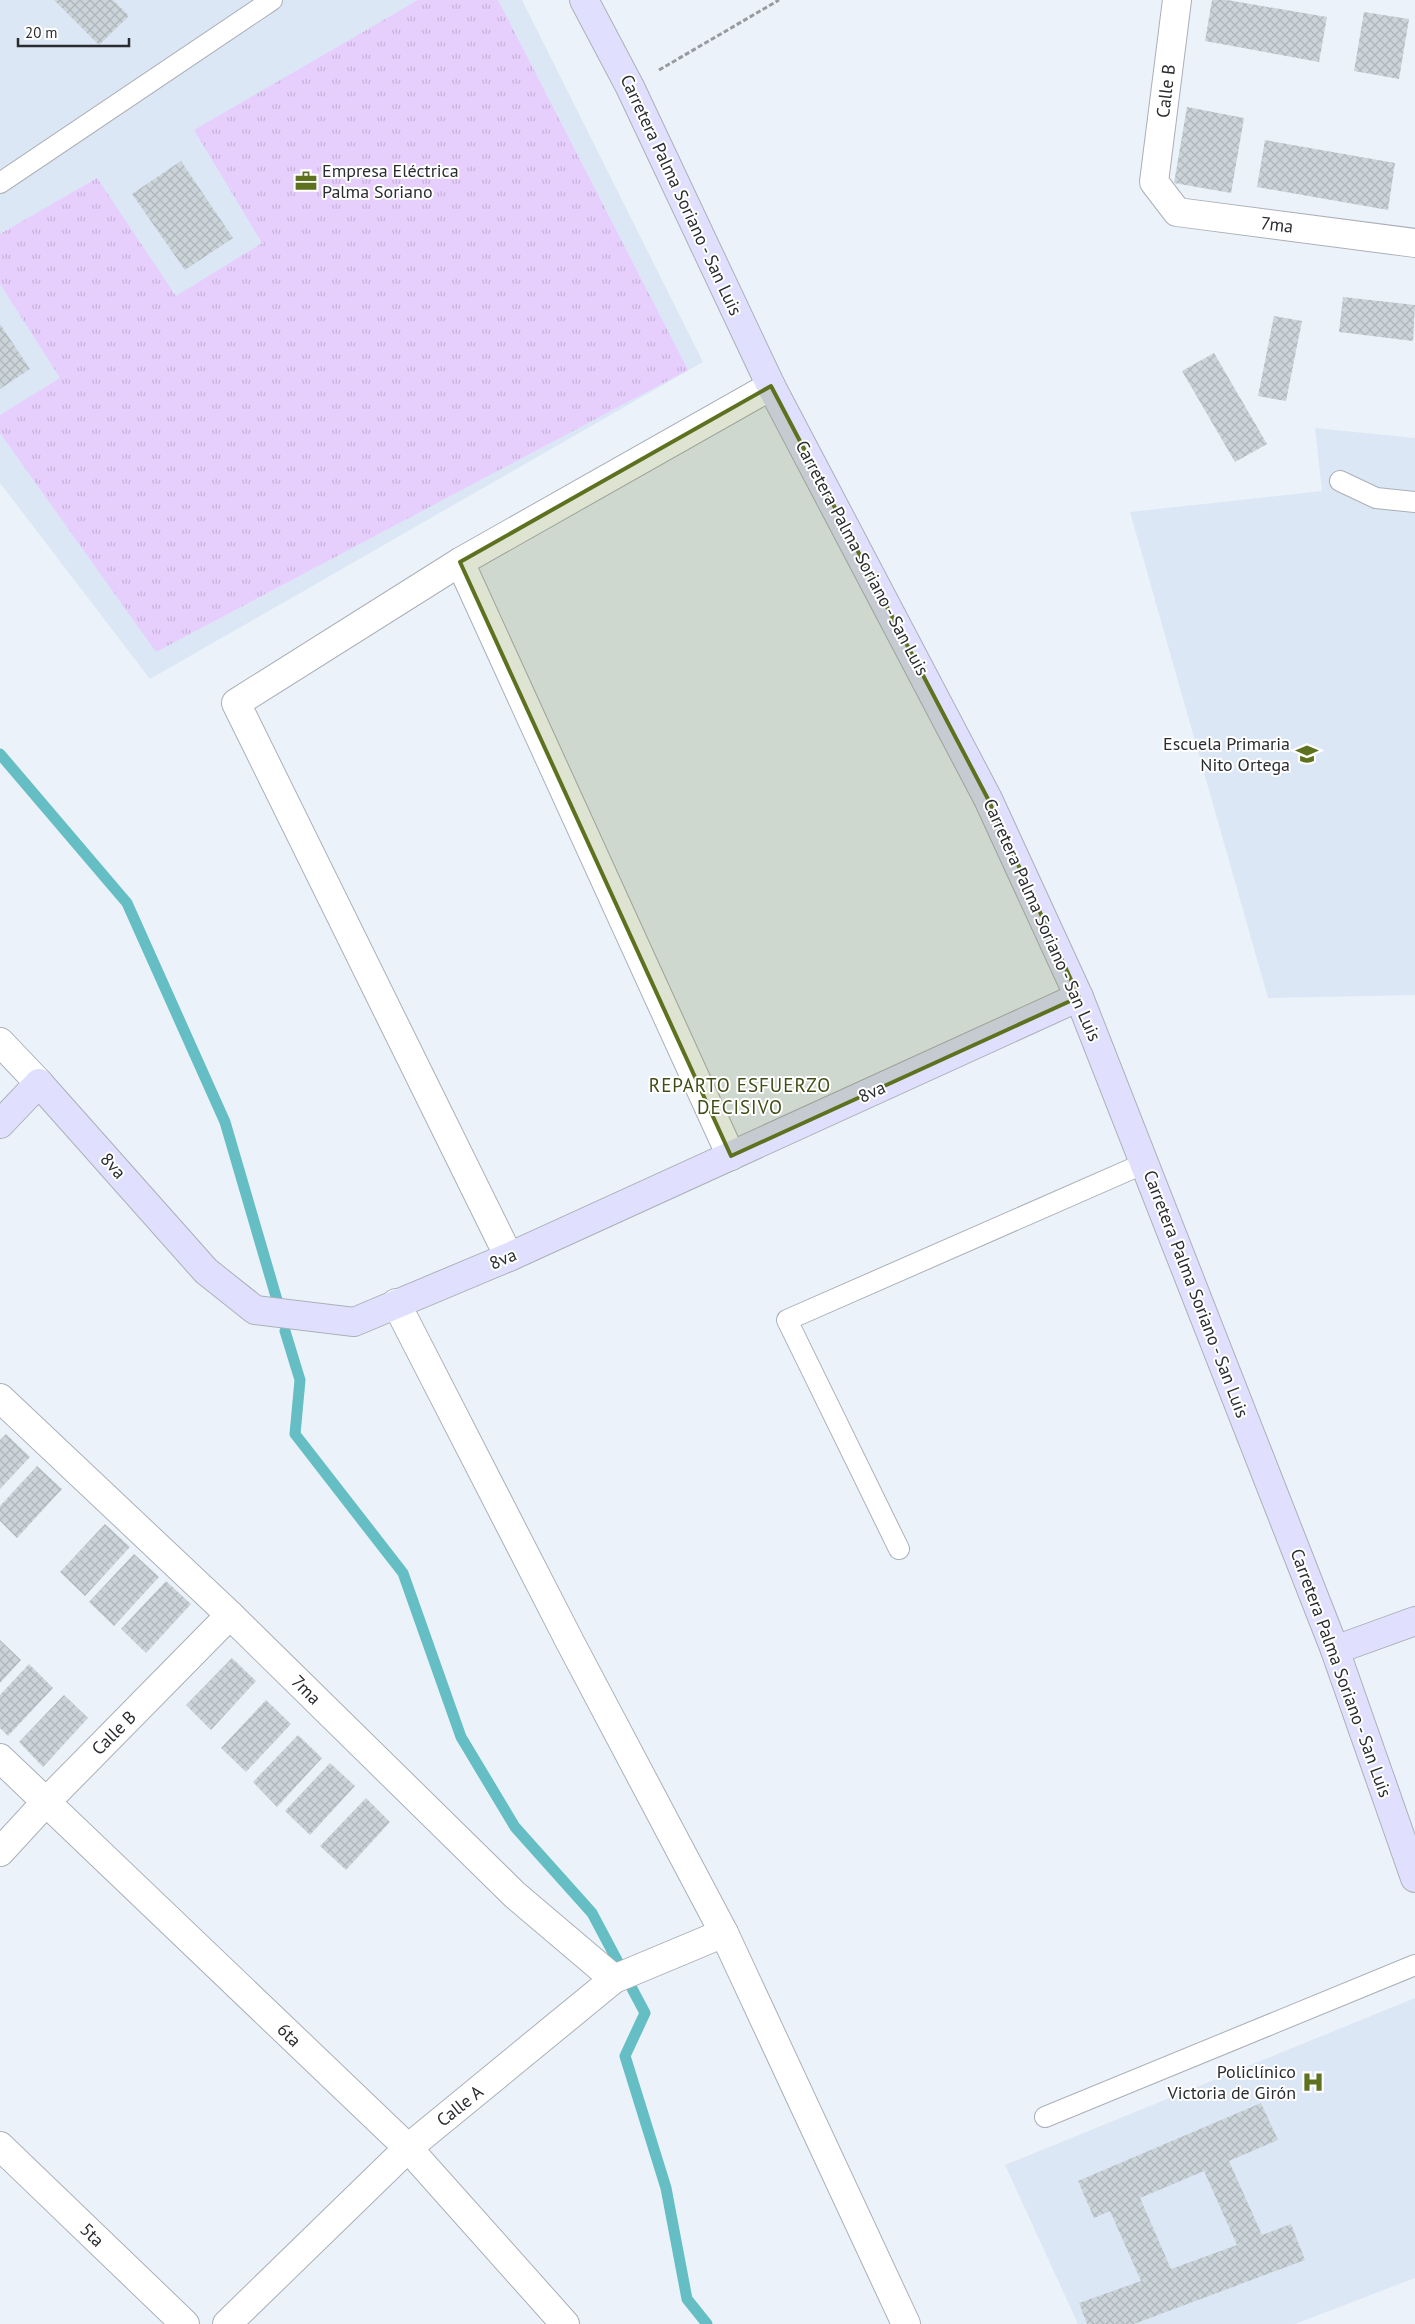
<svg xmlns="http://www.w3.org/2000/svg" width="1415" height="2324" font-family="'PT Sans',sans-serif">
<defs>
<pattern id="grass-tufts" width="24" height="20" patternUnits="userSpaceOnUse" patternTransform="scale(1.25)"><rect width="24" height="20" fill="#e7cffd"/><path d="M3 7l-1-3M5 7V3M7 7l1-3M15 17l-1-3M17 17v-4M19 17l1-3" fill="none" stroke="#c6b2d9"/></pattern>
<pattern id="building-cross-hatch" width="8" height="8" patternUnits="userSpaceOnUse" patternTransform="scale(1.25)"><rect width="8" height="8" fill="#cbd4d9"/><path d="M0 0l8 8M0 8l8-8" fill="none" stroke="#aeb6bb"/></pattern>
</defs>
<rect width="100%" height="100%" fill="#ecf2fa"/>
<g fill="#dce7f5">
<polygon points="0,0 522,0 703,362 150,679 0,483"/>
<polygon points="1315,428 1415,438 1415,995 1268,998 1130,512 1322,491"/>
<polygon points="1415,1998 1415,2278 1295,2324 1078,2324 1005,2165"/>
</g>
<polygon fill="url(#grass-tufts)" points="418,0 498,0 688,370 156,652 0,433 0,415 60,378 0,284 0,234 97,178 176,296 262,243 194,130"/>
<g fill="none" stroke-linecap="round" stroke-linejoin="round">
<g stroke="#64bec4" stroke-width="11">
<polyline points="0,754 127,903 225,1122 277,1300"/>
<polyline points="285,1331 300,1380 295,1434 403,1573 461,1737 515,1827 592,1913 645,2013 625,2056 666,2188 687,2299 707,2324"/>
</g>
</g>
<g fill="url(#building-cross-hatch)" fill-rule="evenodd">
<polygon points="54,0 113,0 129,16 99,45"/>
<polygon points="1212,0 1227,0 1327,17 1319,62 1205,41"/>
<polygon points="1364,12 1409,19 1399,79 1354,71"/>
<polygon points="1187,107 1244,118 1231,193 1174,183"/>
<polygon points="1265,140 1395,163 1388,210 1257,187"/>
<polygon points="181,161 233,238 185,270 132,194"/>
<polygon points="1343,297 1415,305 1413,341 1339,332"/>
<polygon points="1274,316 1302,321 1286,401 1258,396"/>
<polygon points="0,324 30,369 0,389"/>
<polygon points="1214,353 1267,444 1235,462 1182,371"/>
<polygon points="6,1434 30,1457 0,1489 0,1440"/>
<polygon points="37,1466 62,1489 17,1538 0,1521 0,1506"/>
<polygon points="105,1524 130,1547 85,1596 60,1572"/>
<polygon points="134,1554 159,1577 114,1626 89,1602"/>
<polygon points="166,1581 191,1604 146,1653 121,1629"/>
<polygon points="0,1640 21,1660 0,1683"/>
<polygon points="232,1658 256,1681 211,1730 186,1705"/>
<polygon points="29,1664 53,1688 8,1736 0,1728 0,1695"/>
<polygon points="64,1695 88,1718 43,1767 19,1742"/>
<polygon points="266,1700 291,1724 246,1772 221,1748"/>
<polygon points="298,1735 322,1758 277,1807 253,1782"/>
<polygon points="330,1763 355,1786 310,1835 285,1811"/>
<polygon points="366,1798 390,1822 346,1870 320,1846"/>
<path d="M 1261,2103 L 1278,2140 L 1229,2161 L 1262,2235 L 1291,2224 L 1305,2260 L 1134,2324 L 1087,2324 L 1079,2303 L 1141,2281 L 1110,2211 L 1094,2218 L 1078,2181 ZM 1204,2171 L 1237,2245 L 1171,2269 L 1140,2198 Z"/>
</g>
<g fill="none" stroke-linecap="round" stroke-linejoin="round">
<g stroke="#abb0b8" stroke-width="22">
<g id="lane">
<polyline points="0,183 272,0"/>
<polyline points="1340,481 1376,498 1415,502"/>
<polyline points="899,1549 787,1320 1145,1163"/>
<polyline points="1045,2117 1415,1965"/>
</g>
</g>
<g stroke="#abb0b8" stroke-width="30">
<g id="street">
<polyline points="1177,0 1154,182 1177,212 1415,243"/>
<polyline points="460,562 731,1156"/>
<polyline points="0,1042 39,1083"/>
<polyline points="509,1257 236,703 460,562 771,386"/>
<polyline points="396,1303 570,1642 724,1933 906,2324"/>
<polyline points="0,1398 230,1615 515,1895 614,1979"/>
<polyline points="0,1758 408,2148 565,2324"/>
<polyline points="0,1852 46,1802 230,1615"/>
<polyline points="0,2146 185,2324"/>
<polyline points="227,2324 408,2148 614,1979 724,1933"/>
</g>
</g>
<g stroke="#abb0b8" stroke-width="30">
<g id="secondary">
<polyline points="584,0 630,87 771,386 988,799 1079,997 1335,1650 1415,1878"/>
<polyline points="0,1124 39,1083 206,1271 255,1310 354,1322 509,1257 1079,997"/>
<polyline points="1335,1650 1415,1621"/>
</g>
</g>
<polyline stroke="#979ba1" stroke-width="3" stroke-dasharray="5 2.5" stroke-linecap="butt" points="659,70 779,0"/>
<use href="#lane" stroke="#fff" stroke-width="20"/>
<use href="#street" stroke="#fff" stroke-width="28"/>
<use href="#secondary" stroke="#e0e0fe" stroke-width="28"/>
</g>
<path fill="#5e711f" fill-opacity="0.2" stroke="#5e711f" stroke-width="4" stroke-linejoin="round" d="M 771,386 L 988,799 L 1079,997 L 731,1156 L 460,562 Z"/>
<defs>
<g id="office-bare" transform="scale(1.725)"><path d="M-6-3h4V-5.5h4V-3h4V5H-6ZM-1-4.5V-3h2v-1.5ZM-6 0V1H6V0Z" fill="#5e711f" stroke="#fff" stroke-width="2.5" paint-order="stroke"/></g>
<g id="school-bare" transform="scale(1.725)"><path d="M0-5L7-2L0 1L-7-2ZM-4 1L0 2.5L4 1V4Q0 6-4 4Z" fill="#5e711f" stroke="#fff" stroke-width="2.5" paint-order="stroke"/></g>
<g id="hospital-bare" transform="scale(1.725)"><path d="M-5-5h3v3.5h4V-5h3V5h-3V1.5h-4V5h-3Z" fill="#5e711f" stroke="#fff" stroke-width="2.5" paint-order="stroke"/></g>
</defs>
<g fill-rule="evenodd">
<use href="#office-bare" x="306" y="181"/>
<use href="#school-bare" x="1307" y="754"/>
<use href="#hospital-bare" x="1313" y="2082"/>
</g>
<g text-anchor="middle" stroke-width="4" stroke-linejoin="round" paint-order="stroke">
<g font-size="18" fill="#2a2c2f" stroke="#fff">
<text transform="translate(1166 91) rotate(-83)" y="6">Calle B</text>
<text transform="translate(681 195) rotate(65)" y="6">Carretera Palma Soriano - San Luis</text>
<text transform="translate(1277 225) rotate(7)" y="6">7ma</text>
<text transform="translate(862 558) rotate(62)" y="6">Carretera Palma Soriano - San Luis</text>
<text transform="translate(1042 920) rotate(66)" y="6">Carretera Palma Soriano - San Luis</text>
<text transform="translate(872 1092) rotate(-25)" y="6">8va</text>
<text transform="translate(113 1166) rotate(48)" y="6">8va</text>
<text transform="translate(503 1259) rotate(-23)" y="6">8va</text>
<text transform="translate(1196 1294) rotate(69)" y="6">Carretera Palma Soriano - San Luis</text>
<text transform="translate(1341 1673) rotate(70)" y="6">Carretera Palma Soriano - San Luis</text>
<text transform="translate(306 1690) rotate(45)" y="6">7ma</text>
<text transform="translate(114 1733) rotate(-45)" y="6">Calle B</text>
<text transform="translate(289 2035) rotate(44)" y="6">6ta</text>
<text transform="translate(460 2106) rotate(-39)" y="6">Calle A</text>
<text transform="translate(92 2235) rotate(44)" y="6">5ta</text>
</g>
<g font-size="18" fill="#2a2c2f" stroke="#fff" text-anchor="end">
<text x="322" y="177" text-anchor="start">Empresa Eléctrica<tspan x="322" dy="21">Palma Soriano</tspan></text>
<text x="1290" y="750">Escuela Primaria<tspan x="1290" dy="21">Nito Ortega</tspan></text>
<text x="1296" y="2078">Policlínico<tspan x="1296" dy="21">Victoria de Girón</tspan></text>
</g>
<g font-size="19" letter-spacing="1" fill="#404d15" stroke="#fff">
<text x="740" y="1092">REPARTO ESFUERZO<tspan x="740" dy="22">DECISIVO</tspan></text>
</g>
</g>
<path d="M18 38v8h111v-8" fill="none" stroke="#2a2c2f" stroke-width="2.5"/>
<text x="25" y="38" font-size="15" fill="#2a2c2f" stroke="#ffffff" stroke-width="4" paint-order="stroke">20 m</text>
</svg>
